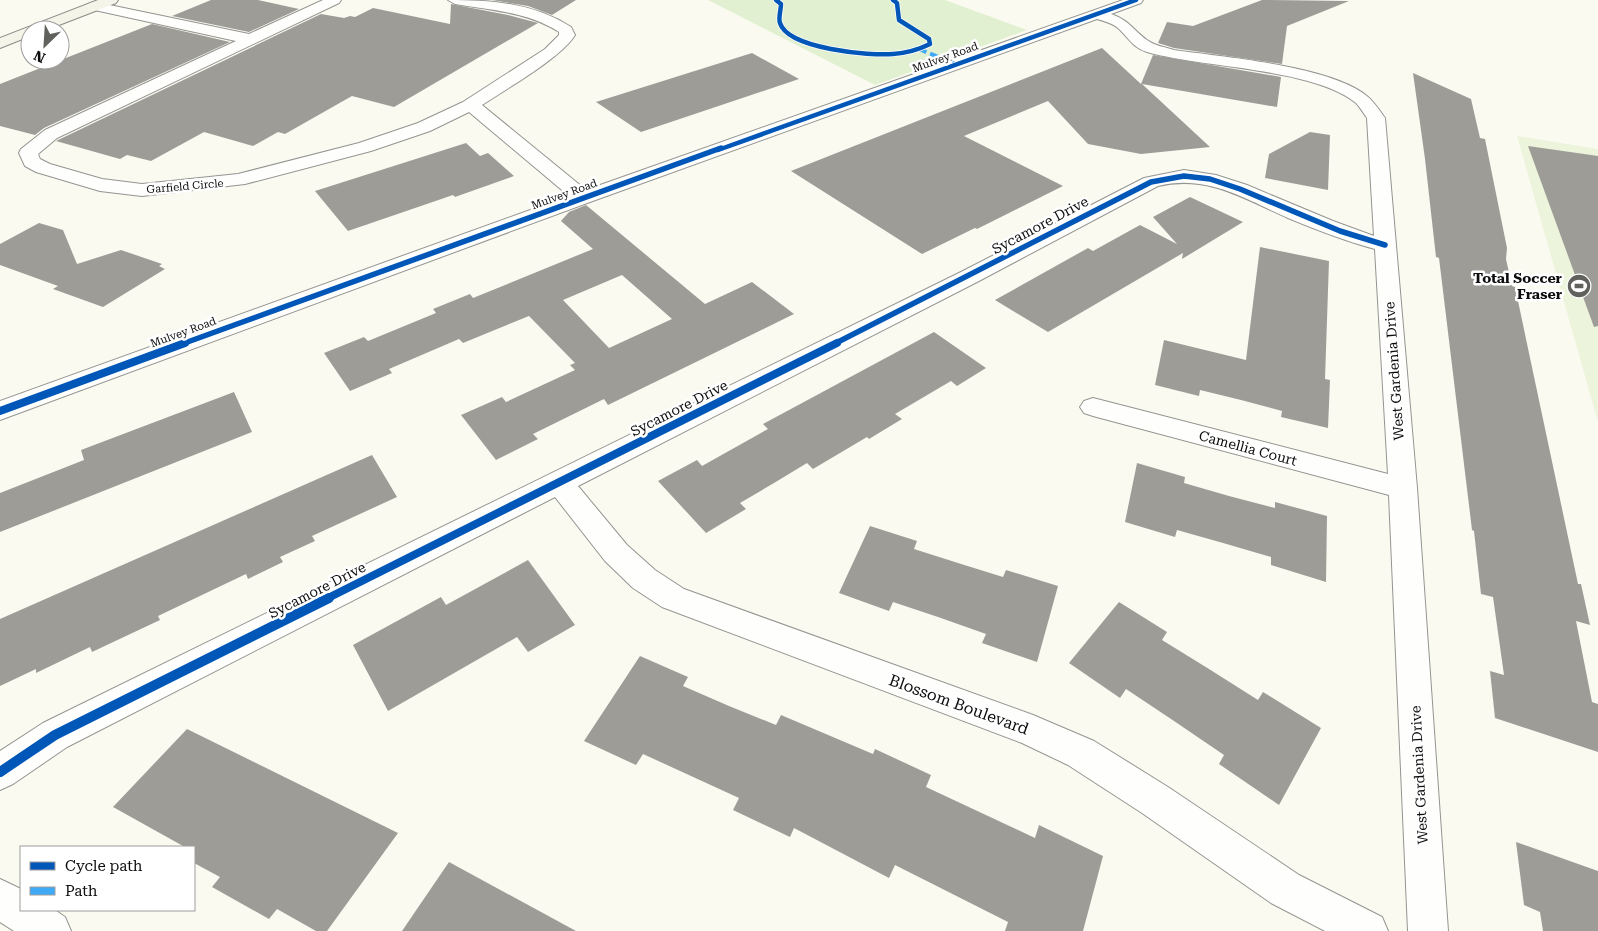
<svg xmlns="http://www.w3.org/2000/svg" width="1598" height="931" font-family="'Roboto Serif',serif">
<rect width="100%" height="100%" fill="#fbfaf1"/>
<polygon fill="#e2f0d2" points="708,0 945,0 1027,30 875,85"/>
<polygon fill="#ecf4dc" points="1517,136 1598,149 1598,422"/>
<g fill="#9e9c97" fill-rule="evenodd">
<polygon points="211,0 258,0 299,9 249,32 172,16"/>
<polygon points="492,0 576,0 552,15 528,6"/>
<polygon points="1262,0 1349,1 1287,26 1282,64 1174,48 1158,43 1167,22 1193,26"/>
<polygon points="451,4 508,15 538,23 394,107 352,96 285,134 278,132 253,146 204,132 151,161 127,155 120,159 56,141 321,14 344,18 350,16 355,17 373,8 450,24"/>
<polygon points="152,24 230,42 44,128 35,135 0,126 0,84"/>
<polygon points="1102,48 1141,84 1153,55 1281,77 1277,107 1142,84 1210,147 1141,154 1088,144 1048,101 964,136 1063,186 977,229 975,228 922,254 791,171"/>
<polygon points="752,53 799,79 641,132 596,102"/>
<polygon points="1413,73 1471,99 1480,138 1485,139 1507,248 1506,259 1512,286 1515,287 1578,584 1581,584 1590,625 1576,621 1592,702 1598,704 1598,752 1495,718 1490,671 1504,675 1493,597 1481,594 1474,531 1472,530 1439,258 1436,257 1425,159"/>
<polygon points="1310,132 1330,135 1328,190 1265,178 1269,154"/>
<polygon points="466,143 480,156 488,153 514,176 455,197 453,195 348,231 315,191"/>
<polygon points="1528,146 1598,156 1598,326 1594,327"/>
<polygon points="1190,197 1243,222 1182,259 1183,253 1048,332 995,300 1088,248 1093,251 1140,225 1177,244 1153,217"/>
<path d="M 586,205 L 705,304 L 752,282 L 794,314 L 608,405 L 604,399 L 533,434 L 538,439 L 496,460 L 461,415 L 502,397 L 506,402 L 575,370 L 570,365 L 575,363 L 529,316 L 463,343 L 459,339 L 389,369 L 392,373 L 350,391 L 324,353 L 364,337 L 368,341 L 436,313 L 433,309 L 470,294 L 473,298 L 593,249 L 561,221 L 569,212 ZM 622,275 L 672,319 L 609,348 L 563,300 Z"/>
<polygon points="39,223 63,230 77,264 121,250 162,264 159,266 165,269 103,307 53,289 58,286 0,265 0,244"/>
<polygon points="1260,247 1329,261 1325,379 1330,380 1328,428 1281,417 1282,411 1241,400 1200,390 1199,396 1155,385 1164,340 1246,360"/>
<polygon points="934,332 986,368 957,386 951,381 895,414 902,419 869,439 867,437 813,469 807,463 774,483 740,503 746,509 706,533 658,481 697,460 702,466 768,429 763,424"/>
<polygon points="234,392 252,432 0,532 0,493 84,460 81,450"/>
<polygon points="372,455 397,497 312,536 315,541 280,557 283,562 248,579 246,574 158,616 160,620 92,652 90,647 36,673 36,669 0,686 0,619"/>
<polygon points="1137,463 1185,477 1184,483 1229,496 1275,508 1275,502 1327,516 1326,582 1271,565 1271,557 1223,543 1177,530 1175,537 1125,522"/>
<polygon points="870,526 917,541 914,549 958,563 1003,577 1006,570 1058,586 1037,662 982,643 986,634 938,617 893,602 889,611 839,593"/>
<polygon points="528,560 575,625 528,652 517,637 388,711 353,645 441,597 446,605"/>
<polygon points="1119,602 1167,632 1162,640 1209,669 1258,700 1263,692 1321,728 1279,805 1219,764 1224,755 1174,721 1126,689 1120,698 1069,663"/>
<polygon points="640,656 688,677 683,686 729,706 776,725 781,715 873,754 875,749 931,775 926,787 1035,838 1039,825 1103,856 1083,931 1005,931 1008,922 895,865 889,878 794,828 790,837 733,810 739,798 643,754 636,765 584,741"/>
<polygon points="187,729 398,833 327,931 316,931 277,909 269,919 212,887 220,877 194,863 194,847 182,847 183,846 113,807"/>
<polygon points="1516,842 1598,871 1598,931 1543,931 1540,912 1524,905"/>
<polygon points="449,862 576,931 402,931"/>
</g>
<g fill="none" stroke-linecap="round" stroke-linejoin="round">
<g stroke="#949490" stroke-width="2">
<g id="street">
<path d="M 323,0 L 341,0 L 339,3 L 57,138 L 38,154 L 40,159 L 50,164 L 102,179 L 142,184 L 238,174 L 359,143 L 418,123 L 463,102 L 545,49 L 559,35 L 559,32 C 528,12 491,10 455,4 L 448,0 C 491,0 534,3 571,27 L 575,35 C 561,58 506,89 482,105 L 586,190 L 1123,0 L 1143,0 L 1141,3 L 1111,14 C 1129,20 1133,30 1147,40 C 1155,46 1165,47 1174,50 C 1222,57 1333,66 1368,97 C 1374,102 1380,111 1385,118 L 1417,488 L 1448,931 L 1408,931 L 1389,495 L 1093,416 L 1084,413 L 1080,407 L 1084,401 L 1093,398 L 1388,474 L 1375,249 C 1345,241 1317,230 1288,218 C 1245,199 1207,174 1158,186 L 977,282 L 578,486 L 627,545 L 655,570 L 684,589 L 1033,715 L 1094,741 L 1168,787 L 1299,875 L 1382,917 L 1388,931 L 1325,931 L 1271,903 L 1142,813 L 1068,765 L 1022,743 L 662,607 L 633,588 L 605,561 L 555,497 L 67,747 L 13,784 L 0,790 L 0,751 L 43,723 L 961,272 L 1144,178 L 1184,170 L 1216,175 L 1247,185 L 1333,221 L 1374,236 L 1367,118 C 1364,114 1360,107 1356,103 C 1314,68 1202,68 1147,52 C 1133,48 1128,37 1118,28 C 1112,23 1104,21 1097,19 L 590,202 L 0,420 L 0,401 L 569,196 L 469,112 L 430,131 L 371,151 L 245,184 L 142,196 L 100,191 L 36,172 L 25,166 L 19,153 L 21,149 L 45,130 L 236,41 L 90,9 L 88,6 L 90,3 L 95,2 L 249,34 Z"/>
<polygon points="0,879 21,889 21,910 55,910 65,917 71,931 14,931 0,922"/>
</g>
</g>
<g stroke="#8b8a86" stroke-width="2">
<polygon id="secondary" points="98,0 118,0 116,3 46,30 30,30 30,36 0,48 0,38"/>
</g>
<use href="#street" fill="#fefefd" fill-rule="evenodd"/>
<use href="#secondary" fill="#f4f4e9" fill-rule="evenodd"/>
<polyline stroke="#3fa9f5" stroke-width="4" stroke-dasharray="8 4" stroke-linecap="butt" points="919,49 955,64"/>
<g stroke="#fff" stroke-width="6">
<g id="cycleway-far3">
<path d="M 776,0 L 781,4 C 781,10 778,18 780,23 C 788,49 870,56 893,54 C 906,53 918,50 930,44 L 929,39 L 899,20 L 897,3 L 893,0"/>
<polyline points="718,150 1136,0"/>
</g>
</g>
<g stroke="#fff" stroke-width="8">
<g id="cycleway-far2">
<polyline points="182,344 721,148"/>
<polyline points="834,344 1151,182 1184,176 1210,179 1240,189 1340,231 1385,245"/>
</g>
</g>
<g stroke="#fff" stroke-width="11">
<g id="cycleway-far1">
<polyline points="0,411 185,343"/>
<polyline points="326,599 837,343"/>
</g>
</g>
<g stroke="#fff" stroke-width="13">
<polyline id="cycleway" points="0,772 55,735 329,598"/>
</g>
<use href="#cycleway-far3" stroke="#0057b8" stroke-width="4.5"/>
<use href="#cycleway-far2" stroke="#0057b8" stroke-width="5.5"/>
<use href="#cycleway-far1" stroke="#0057b8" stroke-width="8"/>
<use href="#cycleway" stroke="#0057b8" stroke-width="10"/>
</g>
<defs>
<g id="stadium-disc" transform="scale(1.25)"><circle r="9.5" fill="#60605d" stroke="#fff"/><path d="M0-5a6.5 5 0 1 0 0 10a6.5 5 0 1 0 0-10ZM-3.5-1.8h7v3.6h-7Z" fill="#fff"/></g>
</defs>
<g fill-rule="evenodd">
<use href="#stadium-disc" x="1579" y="286"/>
</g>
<g text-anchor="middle" stroke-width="5" stroke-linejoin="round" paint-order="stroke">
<g font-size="11" fill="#0d0d0d" stroke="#fff">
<text transform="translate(945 57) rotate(-20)" y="4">Mulvey Road</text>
<text transform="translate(185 186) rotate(-5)" y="4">Garfield Circle</text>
<text transform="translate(564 194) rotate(-20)" y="4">Mulvey Road</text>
<text transform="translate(183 332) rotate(-20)" y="4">Mulvey Road</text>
</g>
<g font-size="14" fill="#0d0d0d" stroke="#fff">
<text transform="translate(1040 225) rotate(-28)" y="5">Sycamore Drive</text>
<text transform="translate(1394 371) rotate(-94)" y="5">West Gardenia Drive</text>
<text transform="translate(679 408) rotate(-27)" y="5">Sycamore Drive</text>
<text transform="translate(1248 448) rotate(15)" y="5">Camellia Court</text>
<text transform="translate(317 590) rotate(-27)" y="5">Sycamore Drive</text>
<text transform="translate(1419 775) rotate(-93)" y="5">West Gardenia Drive</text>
</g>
<g font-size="14" font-weight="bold" fill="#0d0d0d" stroke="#fff" text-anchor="end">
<text x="1562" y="283">Total Soccer<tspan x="1562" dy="16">Fraser</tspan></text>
</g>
<g font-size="16" fill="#0d0d0d" stroke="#fff">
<text transform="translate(959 704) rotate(20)" y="6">Blossom Boulevard</text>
</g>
</g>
<rect x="20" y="846" width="175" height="65" fill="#ffffff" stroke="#9e9e9e"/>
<rect x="30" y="862" width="25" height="8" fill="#0057b8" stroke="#9e9e9e"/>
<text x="65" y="871" font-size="15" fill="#0d0d0d">Cycle path</text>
<rect x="30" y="887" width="25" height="8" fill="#3fa9f5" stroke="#9e9e9e"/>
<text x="65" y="896" font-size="15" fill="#0d0d0d">Path</text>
<g transform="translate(45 45) rotate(205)"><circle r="24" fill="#ffffff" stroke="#9e9e9e"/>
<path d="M0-4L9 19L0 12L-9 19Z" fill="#60605d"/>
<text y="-8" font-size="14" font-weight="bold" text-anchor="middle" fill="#0d0d0d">N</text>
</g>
</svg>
